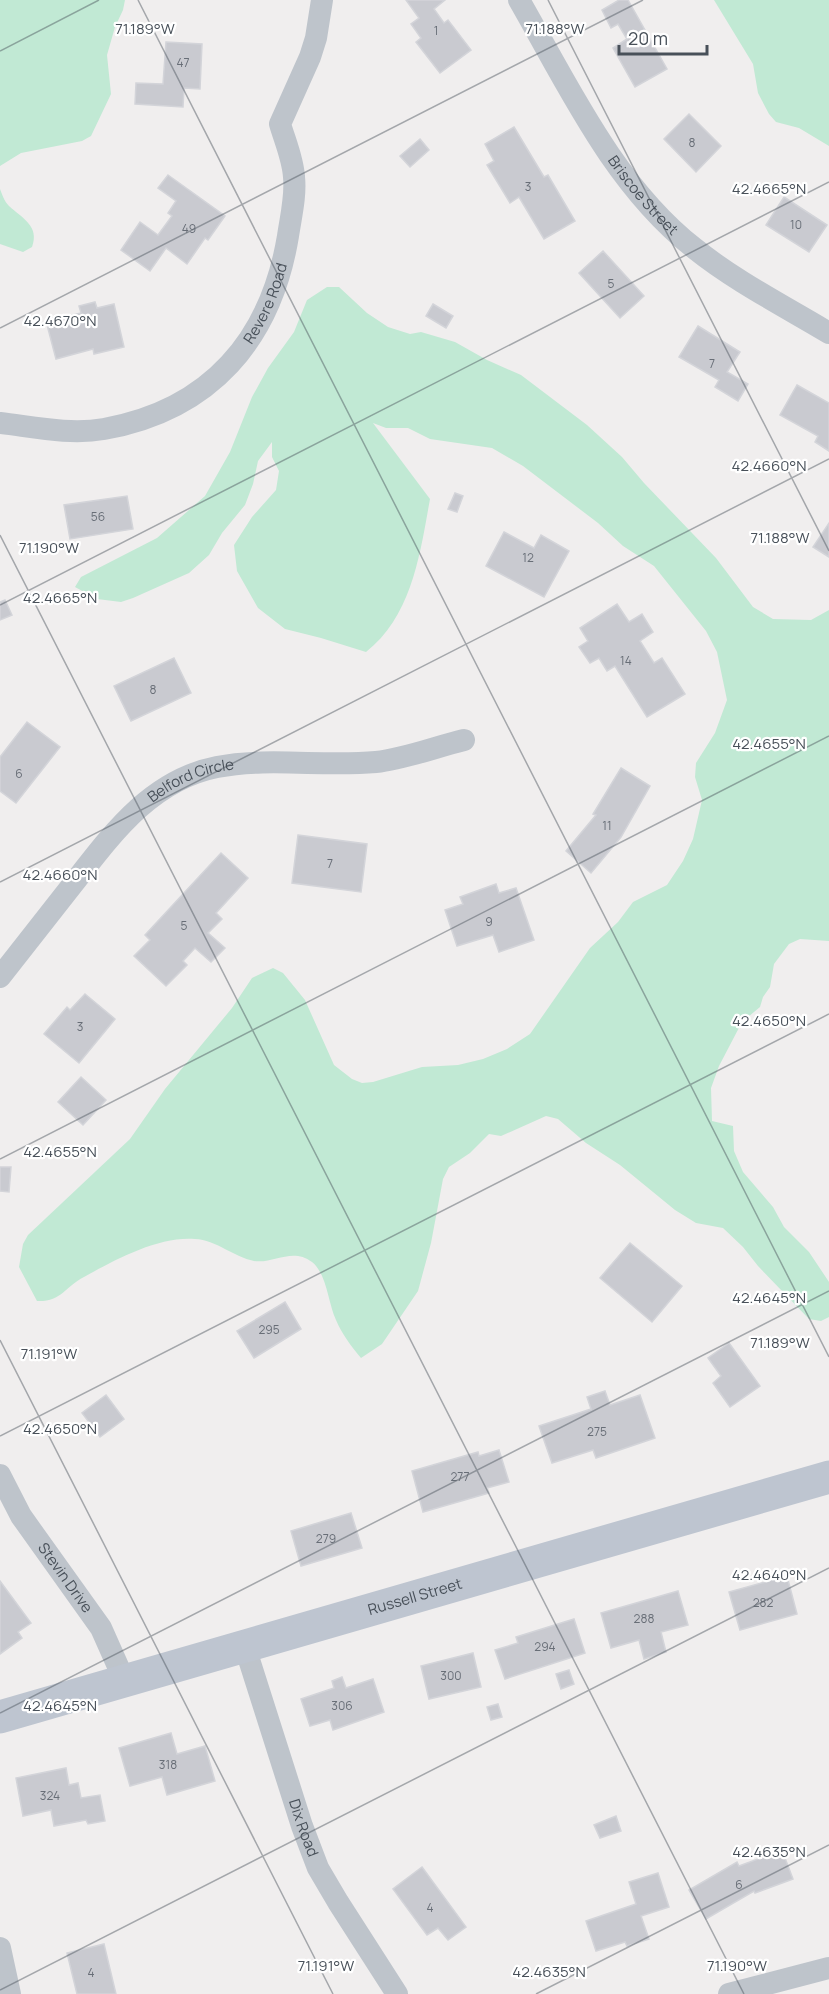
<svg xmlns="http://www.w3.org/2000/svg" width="829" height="1994" font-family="Manrope,sans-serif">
<rect width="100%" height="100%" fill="#f0eeee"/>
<g fill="#c1e9d4">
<polygon points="0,0 125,0 123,10 115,27 107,55 111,94 91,136 82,141 21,153 0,166"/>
<polygon points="714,0 829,0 829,146 799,128 776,122 769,114 758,93 753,64"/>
<path d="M 0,189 C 2,194 4,201 9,206 C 22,218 40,226 32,247 L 23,252 L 0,244 Z"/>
<path d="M 327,287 L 339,287 L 367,313 L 388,327 L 410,334 L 421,332 L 455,342 L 487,360 L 521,375 L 587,425 L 622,457 L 644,483 L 716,558 L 753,607 L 773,619 L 811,620 L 829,610 L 829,941 L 800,939 L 789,944 L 774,964 L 770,987 L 763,997 L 760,1007 L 742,1022 L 719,1066 L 711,1088 L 712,1121 L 733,1126 L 734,1151 L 743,1172 L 773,1207 L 784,1227 L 809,1252 L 829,1282 L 829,1317 L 821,1321 L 809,1319 L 758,1266 L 743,1247 L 723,1228 L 696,1223 L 675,1210 L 620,1165 L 586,1143 L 558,1119 L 546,1116 L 501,1136 L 489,1134 L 470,1153 L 449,1167 L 443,1179 L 431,1243 L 418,1291 L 382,1344 L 361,1358 C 351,1346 342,1334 336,1320 C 328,1303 327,1274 312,1262 C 292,1247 274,1264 254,1261 C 234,1257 216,1240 195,1239 C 158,1236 115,1260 84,1277 C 65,1287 61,1302 37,1301 L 19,1267 L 23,1244 L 28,1235 L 130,1139 L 165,1089 L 232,1008 L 252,978 L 273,968 L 283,973 L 305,1000 L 334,1065 L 352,1079 L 362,1083 L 373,1082 L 422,1067 L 458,1065 L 483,1059 L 507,1049 L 530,1034 L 590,948 L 618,922 L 633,902 L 667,885 L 683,861 L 693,839 L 702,800 L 695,777 L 696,763 L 715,733 L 727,700 L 717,652 L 706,631 L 654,566 L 623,546 L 598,523 L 523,466 L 492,448 L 430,439 L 408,428 L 386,428 L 373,423 L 430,499 C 420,554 412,616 366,652 L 321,638 L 285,629 L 258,608 L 237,571 L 234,545 L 252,517 L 276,490 L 279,471 L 272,457 L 272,442 L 258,461 L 253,484 L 245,505 L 222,533 L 209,555 L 189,573 L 133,598 L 121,602 L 97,599 L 75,587 L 81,577 L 157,538 L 205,496 L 230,452 L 252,397 L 268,368 L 294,332 L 307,300 Z"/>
</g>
<g fill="#c9cad0" stroke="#d3d4d9" stroke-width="1.5">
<polygon points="406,0 445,0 434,9 444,23 448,20 471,50 440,73 416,42 421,38 411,24 419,18"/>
<polygon points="619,0 628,0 667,69 635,87 613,48 627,39 618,24 611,28 602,10"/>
<polygon points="166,42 202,44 200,89 184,88 183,107 135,104 136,83 163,84"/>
<polygon points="689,114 721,146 696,172 664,139"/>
<polygon points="514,127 544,177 548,175 575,221 544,239 519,197 510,203 487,165 494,161 485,144"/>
<polygon points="420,139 429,150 410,167 400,156"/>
<polygon points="168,175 225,216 208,240 205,238 187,264 166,248 150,271 121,250 140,222 158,235 172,216 168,213 176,201 158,188"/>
<polygon points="784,197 827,225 809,252 766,225"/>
<polygon points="603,251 644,296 620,318 579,273"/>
<polygon points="95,302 97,308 114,304 124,347 94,354 93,349 56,359 46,321 81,313 79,306"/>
<polygon points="433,304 453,316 446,328 426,316"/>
<polygon points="698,326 740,352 727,372 748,384 738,401 715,387 719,380 679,357"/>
<polygon points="797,385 829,403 829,451 815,442 818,436 780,415"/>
<polygon points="455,493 463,496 457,512 448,509"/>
<polygon points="127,496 133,529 70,539 64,505"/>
<polygon points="829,523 829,557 813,547"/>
<polygon points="504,532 534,548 541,535 569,551 544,597 486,566"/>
<polygon points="5,600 12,615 0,620 0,602"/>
<polygon points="617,604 629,622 642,614 653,632 640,641 654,663 662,658 685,694 647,717 615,666 607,671 599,658 590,663 579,647 588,641 580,628"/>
<polygon points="174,658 191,693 131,721 114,686"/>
<polygon points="27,722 60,747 16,803 0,791 0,757"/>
<polygon points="621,768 650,786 621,837 591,873 566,851 596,815 593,814"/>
<polygon points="298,835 367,844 361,892 292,883"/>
<polygon points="221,853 248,878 216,913 222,919 208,933 225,948 211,962 195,948 183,961 187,965 166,986 134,956 150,940 145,935"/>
<polygon points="496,884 499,893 516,888 534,940 499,952 493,935 457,946 445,910 463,904 460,897"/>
<polygon points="85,994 115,1019 79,1063 44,1034 67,1007 70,1010"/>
<polygon points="81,1077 106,1100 83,1125 58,1102"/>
<polygon points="0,1167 11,1167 9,1192 0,1191"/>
<polygon points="630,1243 682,1286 652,1322 600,1278"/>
<polygon points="285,1302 301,1329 254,1358 237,1331"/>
<polygon points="729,1343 760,1386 730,1407 713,1383 721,1376 708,1358"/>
<polygon points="605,1391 610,1405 640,1395 655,1438 596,1458 593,1450 552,1463 539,1426 591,1409 587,1397"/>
<polygon points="106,1395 124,1419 100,1437 82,1413"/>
<polygon points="499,1450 509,1482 487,1488 489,1493 423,1512 412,1471 478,1452 479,1456"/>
<polygon points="351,1513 362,1548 301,1566 291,1531"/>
<polygon points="787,1576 797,1614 740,1630 729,1592"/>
<polygon points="0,1581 31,1623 18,1632 22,1638 0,1654"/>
<polygon points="678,1591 688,1625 661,1632 666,1652 644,1659 639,1640 611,1648 601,1613"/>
<polygon points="574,1619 585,1653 505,1679 495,1650 518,1643 516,1637"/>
<polygon points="473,1653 481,1687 429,1699 421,1666"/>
<polygon points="569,1670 574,1684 561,1689 556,1674"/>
<polygon points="342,1677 346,1688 373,1679 384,1712 333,1730 330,1720 310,1726 301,1699 334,1688 332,1681"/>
<polygon points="498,1704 502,1717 491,1720 487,1707"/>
<polygon points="171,1733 177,1754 205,1746 215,1781 167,1795 162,1777 130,1786 119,1748"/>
<polygon points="66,1768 69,1785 78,1783 81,1798 100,1795 105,1821 88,1824 86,1820 54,1826 51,1810 23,1816 16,1778"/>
<polygon points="616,1816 621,1831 600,1838 594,1825"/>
<polygon points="782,1850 793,1879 755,1893 754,1891 706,1919 689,1890 737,1862 739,1866"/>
<polygon points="422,1867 466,1927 448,1940 438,1928 427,1935 393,1889"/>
<polygon points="658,1873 669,1907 641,1916 649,1939 627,1946 625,1942 596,1951 586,1921 636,1904 629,1882"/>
<polygon points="104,1944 116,1994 77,1994 67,1953"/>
</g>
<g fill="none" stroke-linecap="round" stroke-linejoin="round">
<g stroke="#bec4cb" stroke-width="22">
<path id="s1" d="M 519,0 C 569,87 614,185 694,248 C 735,281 784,306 829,333"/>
<path id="s2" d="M 0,423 C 34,427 70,435 104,429 C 211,410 271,339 288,236 C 291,216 296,196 294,177 C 293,159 285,141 280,124 L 310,57 L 316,38 L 322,0"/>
<path id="s3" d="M 0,977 C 24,946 49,915 73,884 C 112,834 151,780 217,767 C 269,757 323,767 376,762 C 405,759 435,747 464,740"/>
<path id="s4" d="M 0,1475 L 21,1516 L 101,1628 L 125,1682"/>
<path id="s5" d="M 245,1647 L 302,1826 L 318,1868 L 338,1902 L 397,1994"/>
<polyline points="0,1948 10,1994"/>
<polyline points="729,1994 829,1968"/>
</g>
<path stroke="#bec5d0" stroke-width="33" id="s6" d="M 0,1717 L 829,1477"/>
</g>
<path fill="none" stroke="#485059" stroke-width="1.5" stroke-opacity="0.45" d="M 138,0 L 829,1357M 548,0 L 829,551M 0,51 L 99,0M 0,328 L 643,0M 0,535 L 744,1994M 0,605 L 829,182M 0,882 L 829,459M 0,1159 L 829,736M 0,1340 L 333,1994M 0,1436 L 829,1014M 0,1713 L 829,1291M 0,1990 L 829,1568M 536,1994 L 829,1845"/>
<g text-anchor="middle" stroke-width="4.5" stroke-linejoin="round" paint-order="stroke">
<g font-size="12" fill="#686e77">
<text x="436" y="35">1</text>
<text x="183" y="67">47</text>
<text x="692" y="147">8</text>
<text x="528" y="191">3</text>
<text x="796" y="229">10</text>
<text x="189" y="233">49</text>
<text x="611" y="288">5</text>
<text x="712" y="368">7</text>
<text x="98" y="521">56</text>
<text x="528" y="562">12</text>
<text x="626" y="665">14</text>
<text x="153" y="694">8</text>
<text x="19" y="778">6</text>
<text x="607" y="830">11</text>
<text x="330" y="868">7</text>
<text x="489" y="926">9</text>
<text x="184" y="930">5</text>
<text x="80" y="1031">3</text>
<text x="269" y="1334">295</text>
<text x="597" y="1436">275</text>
<text x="460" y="1481">277</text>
<text x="326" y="1543">279</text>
<text x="763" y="1607">282</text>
<text x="644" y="1623">288</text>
<text x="545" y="1651">294</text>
<text x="451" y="1680">300</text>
<text x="342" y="1710">306</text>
<text x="168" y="1769">318</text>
<text x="50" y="1800">324</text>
<text x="739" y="1889">6</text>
<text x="430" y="1912">4</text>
<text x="91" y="1977">4</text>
</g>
<g font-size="15" fill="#485059" stroke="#fff">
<text dy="5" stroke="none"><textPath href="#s1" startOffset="232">Briscoe Street</textPath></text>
<text dy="5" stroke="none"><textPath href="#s2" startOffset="320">Revere Road</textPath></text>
<text dy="5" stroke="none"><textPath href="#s3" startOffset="279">Belford Circle</textPath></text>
<text dy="5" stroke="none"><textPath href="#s4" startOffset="122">Stevin Drive</textPath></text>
<text dy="5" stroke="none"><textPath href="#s6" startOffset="432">Russell Street</textPath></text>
<text dy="5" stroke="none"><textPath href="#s5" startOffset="190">Dix Road</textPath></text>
</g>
</g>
<g font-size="15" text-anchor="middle" fill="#485059" stroke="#fff" stroke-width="4.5" stroke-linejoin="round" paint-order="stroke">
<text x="145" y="34">71.189°W</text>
<text x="555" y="34">71.188°W</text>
<text x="769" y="194">42.4665°N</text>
<text x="60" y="326">42.4670°N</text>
<text x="769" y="471">42.4660°N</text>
<text x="780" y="543">71.188°W</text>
<text x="49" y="553">71.190°W</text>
<text x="60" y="603">42.4665°N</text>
<text x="769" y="749">42.4655°N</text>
<text x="60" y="880">42.4660°N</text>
<text x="769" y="1026">42.4650°N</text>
<text x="60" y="1157">42.4655°N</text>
<text x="769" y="1303">42.4645°N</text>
<text x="780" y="1348">71.189°W</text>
<text x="49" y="1359">71.191°W</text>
<text x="60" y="1434">42.4650°N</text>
<text x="769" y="1580">42.4640°N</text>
<text x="60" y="1711">42.4645°N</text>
<text x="769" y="1857">42.4635°N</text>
<text x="326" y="1971">71.191°W</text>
<text x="737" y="1971">71.190°W</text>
<text x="549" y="1977">42.4635°N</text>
</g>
<path d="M619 45v9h88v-9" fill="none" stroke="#485059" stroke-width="3"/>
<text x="628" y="45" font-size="18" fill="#485059" stroke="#ffffff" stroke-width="4.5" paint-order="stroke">20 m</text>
</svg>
